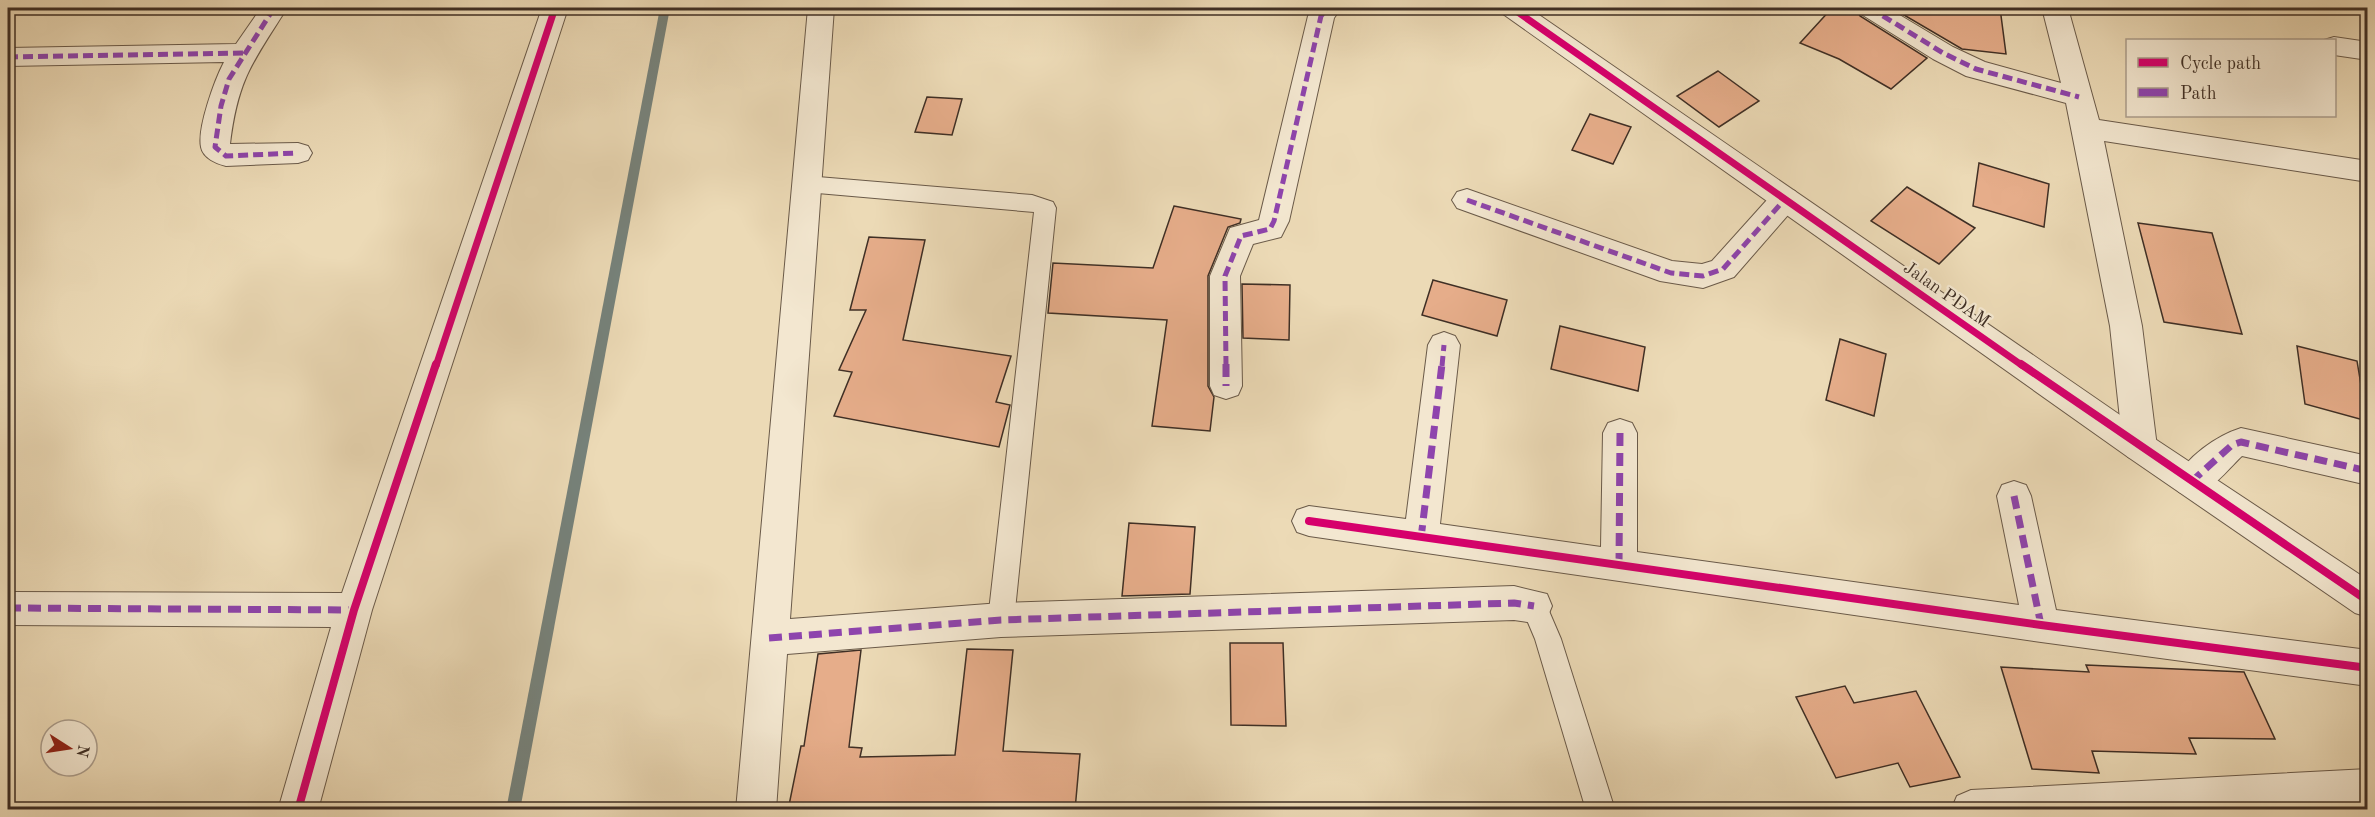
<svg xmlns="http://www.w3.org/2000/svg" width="2375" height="817" font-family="'Old Standard TT',serif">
<rect width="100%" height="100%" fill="#ecdab6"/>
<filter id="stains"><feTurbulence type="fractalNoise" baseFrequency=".00333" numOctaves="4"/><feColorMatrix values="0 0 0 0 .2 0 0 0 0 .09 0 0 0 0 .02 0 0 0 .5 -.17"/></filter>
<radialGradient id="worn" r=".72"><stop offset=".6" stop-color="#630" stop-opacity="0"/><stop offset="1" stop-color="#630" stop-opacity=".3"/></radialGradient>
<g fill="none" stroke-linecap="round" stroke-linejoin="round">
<polygon fill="#76827b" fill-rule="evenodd" points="660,8 670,8 520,810 506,810"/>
</g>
<g fill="#e6ad8a" stroke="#3f2f25" stroke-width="1.5">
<polygon points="1832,8 1855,8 1860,16 1927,58 1891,89 1839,59 1800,43"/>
<polygon points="1892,8 2000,8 2006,54 1962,49"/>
<polygon points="1718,71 1759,101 1719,127 1677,96"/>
<polygon points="927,97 962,99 952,135 915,132"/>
<polygon points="1590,114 1631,127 1613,164 1572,150"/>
<polygon points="1979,163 2049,184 2044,227 1973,206"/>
<polygon points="1907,187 1975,228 1939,264 1871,221"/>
<polygon points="1174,206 1241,219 1240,223 1228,227 1208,276 1208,386 1214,397 1210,431 1152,426 1167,320 1048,313 1053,263 1153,268"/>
<polygon points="2138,223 2212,233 2242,334 2164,322"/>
<polygon points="869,237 925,240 903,340 1011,356 996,402 1010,405 999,447 834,416 852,372 839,370 866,310 850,310"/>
<polygon points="1433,280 1507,300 1497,336 1422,315"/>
<polygon points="1242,284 1290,285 1289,340 1243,338"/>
<polygon points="1560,326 1645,347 1638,391 1551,369"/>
<polygon points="1840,339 1886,354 1874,416 1826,400"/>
<polygon points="2297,346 2357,361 2367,421 2305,404"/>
<polygon points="1129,523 1195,527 1190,594 1122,596"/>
<polygon points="1230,643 1283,643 1286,726 1231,725"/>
<polygon points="967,649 1013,650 1003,751 1080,754 1075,810 788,810 801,746 804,746 818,654 861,650 849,747 862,748 860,757 955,755"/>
<polygon points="2086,665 2244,672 2275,739 2189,738 2196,754 2092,751 2099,773 2032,769 2001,667 2089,672"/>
<polygon points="1845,686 1854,703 1916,691 1960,777 1910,787 1898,763 1836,778 1796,697"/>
</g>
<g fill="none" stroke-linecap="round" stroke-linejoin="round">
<g stroke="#6a5a49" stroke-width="2">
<g id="service">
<polygon points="806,176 1032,195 1053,202 1056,208 1014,620 1010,629 1001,632 992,629 988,620 1034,212 806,192 799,189 795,184 799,179"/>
<polygon points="1534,594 1543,597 1561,639 1615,810 1586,810 1535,639 1521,606 1525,597"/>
</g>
</g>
<g stroke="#6a5a49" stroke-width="2">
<g id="minor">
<path d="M 261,8 L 287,8 C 253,62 238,78 230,144 L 298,143 L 308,146 L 312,153 L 308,160 L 298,163 L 226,166 C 217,164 203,158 201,147 C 197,128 215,79 224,62 L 8,66 L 8,48 L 236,44 Z"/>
<polygon points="542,8 568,8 372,610 318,810 278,810 331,627 8,625 8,592 342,593"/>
<polygon points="808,8 834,8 790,619 1001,603 1514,586 1547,594 1552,606 1547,618 1534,623 1514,620 1001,637 787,654 776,810 736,810"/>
<polygon points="1314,8 1341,8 1334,18 1289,221 1281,237 1253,244 1240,276 1242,386 1238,395 1226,399 1214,395 1210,386 1210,276 1230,228 1259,220 1308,16"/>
<polygon points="1857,8 1888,8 1953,47 1985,62 2061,83 2042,8 2068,8 2099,120 2368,161 2368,182 2104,141 2142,326 2157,447 2152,457 2140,461 2128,457 2123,447 2110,326 2066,103 1966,76 1933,59 1861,14"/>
<polygon points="2334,37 2368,42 2368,60 2334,55 2334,40 2324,40"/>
<polygon points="1785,188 1795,191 1800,199 1795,207 1734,277 1703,288 1660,281 1457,208 1452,200 1457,192 1467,189 1672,261 1702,264 1712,261 1775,191"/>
<polygon points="1444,332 1455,336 1460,345 1440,524 1601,547 1603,433 1608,423 1620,419 1632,423 1637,433 1637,552 2019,605 1997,496 2002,485 2014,481 2026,485 2031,496 2056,610 2368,650 2368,686 2041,642 1309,536 1297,532 1292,521 1297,510 1309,506 1406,519 1428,345 1433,336"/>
<path d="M 2241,428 L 2368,456 L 2368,485 L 2242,456 C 2224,473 2205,502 2179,492 L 2174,482 C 2186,457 2216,436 2241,428 Z"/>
<polygon points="2368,769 2368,809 1951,810 1957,796 1971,790"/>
</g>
</g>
<g stroke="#6a5a49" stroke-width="2">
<polygon id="tertiary" points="1499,8 1529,8 2152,437 2368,580 2368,617 2355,613 2128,457 1503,14"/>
</g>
<use href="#service" fill="#f3e7d0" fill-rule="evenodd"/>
<use href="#minor" fill="#f3e7d0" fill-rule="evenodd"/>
<use href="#tertiary" fill="#f3e7d0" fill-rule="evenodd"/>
<g stroke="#8e44ad" stroke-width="5" stroke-dasharray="10 5" stroke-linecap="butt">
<polyline points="274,8 229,79 221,106 215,147 226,156 298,153"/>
<polyline points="1870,8 1943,53 1976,69 2079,97"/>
<polyline points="8,57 243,53"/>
<polyline points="1467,200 1671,273 1703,276 1723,269 1785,199"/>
<polyline points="1226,366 1225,276 1241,236 1270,229 1274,221 1321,16 1328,8"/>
<polyline points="1442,366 1444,345"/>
</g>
<g stroke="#8e44ad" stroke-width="7" stroke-dasharray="13 7" stroke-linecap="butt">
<polyline points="1226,364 1226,386"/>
<polyline points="2191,482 2232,445 2241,442 2368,471"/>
<polyline points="2014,496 2041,625"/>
<polyline points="1421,538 1442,364"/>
<polyline points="1619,566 1620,433"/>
<polyline points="8,608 354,610"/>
<polyline points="769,638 1001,620 1514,603 1534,606"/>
</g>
<g stroke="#f3e7d0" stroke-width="10">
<g id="cycleway-far1">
<polyline points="1512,8 2023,366"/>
<polyline points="436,366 555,8"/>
</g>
</g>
<g stroke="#f3e7d0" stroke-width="12">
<g id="cycleway">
<polyline points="2021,364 2368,601"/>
<polyline points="1309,521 2041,625 2368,668"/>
<polyline points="298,810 354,610 436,364"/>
</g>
</g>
<use href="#cycleway-far1" stroke="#d6006c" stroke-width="7"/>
<use href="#cycleway" stroke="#d6006c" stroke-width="8"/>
</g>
<g text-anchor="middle" stroke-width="4.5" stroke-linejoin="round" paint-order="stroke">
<g font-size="18" fill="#3f2f25" stroke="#f3e7d0">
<text transform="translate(1947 294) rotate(35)" y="6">Jalan PDAM</text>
</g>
</g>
<rect width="2375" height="817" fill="none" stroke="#ecdab6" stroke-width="30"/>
<rect x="9" y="9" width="2357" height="799" fill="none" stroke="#3f2f25" stroke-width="3"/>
<rect x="15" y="15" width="2345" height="787" fill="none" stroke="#3f2f25" stroke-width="1.5"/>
<rect x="2126" y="39" width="210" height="78" fill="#f3e7d0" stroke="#ab9d8c" stroke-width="1.5"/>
<rect x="2138" y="58" width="30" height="9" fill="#d6006c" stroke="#ab9d8c" stroke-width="1.5"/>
<text x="2180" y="69" font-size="18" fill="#3f2f25">Cycle path</text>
<rect x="2138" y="88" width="30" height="9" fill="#8e44ad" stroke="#ab9d8c" stroke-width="1.5"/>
<text x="2180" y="99" font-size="18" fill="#3f2f25">Path</text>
<g transform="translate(69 748) rotate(102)"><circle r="28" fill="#f3e7d0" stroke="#ab9d8c" stroke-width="1.5"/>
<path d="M0-4.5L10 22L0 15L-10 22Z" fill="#8f2418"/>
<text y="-9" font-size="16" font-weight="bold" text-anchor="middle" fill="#3f2f25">N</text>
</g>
<rect width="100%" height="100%" filter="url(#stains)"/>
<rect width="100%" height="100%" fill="url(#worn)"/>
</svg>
